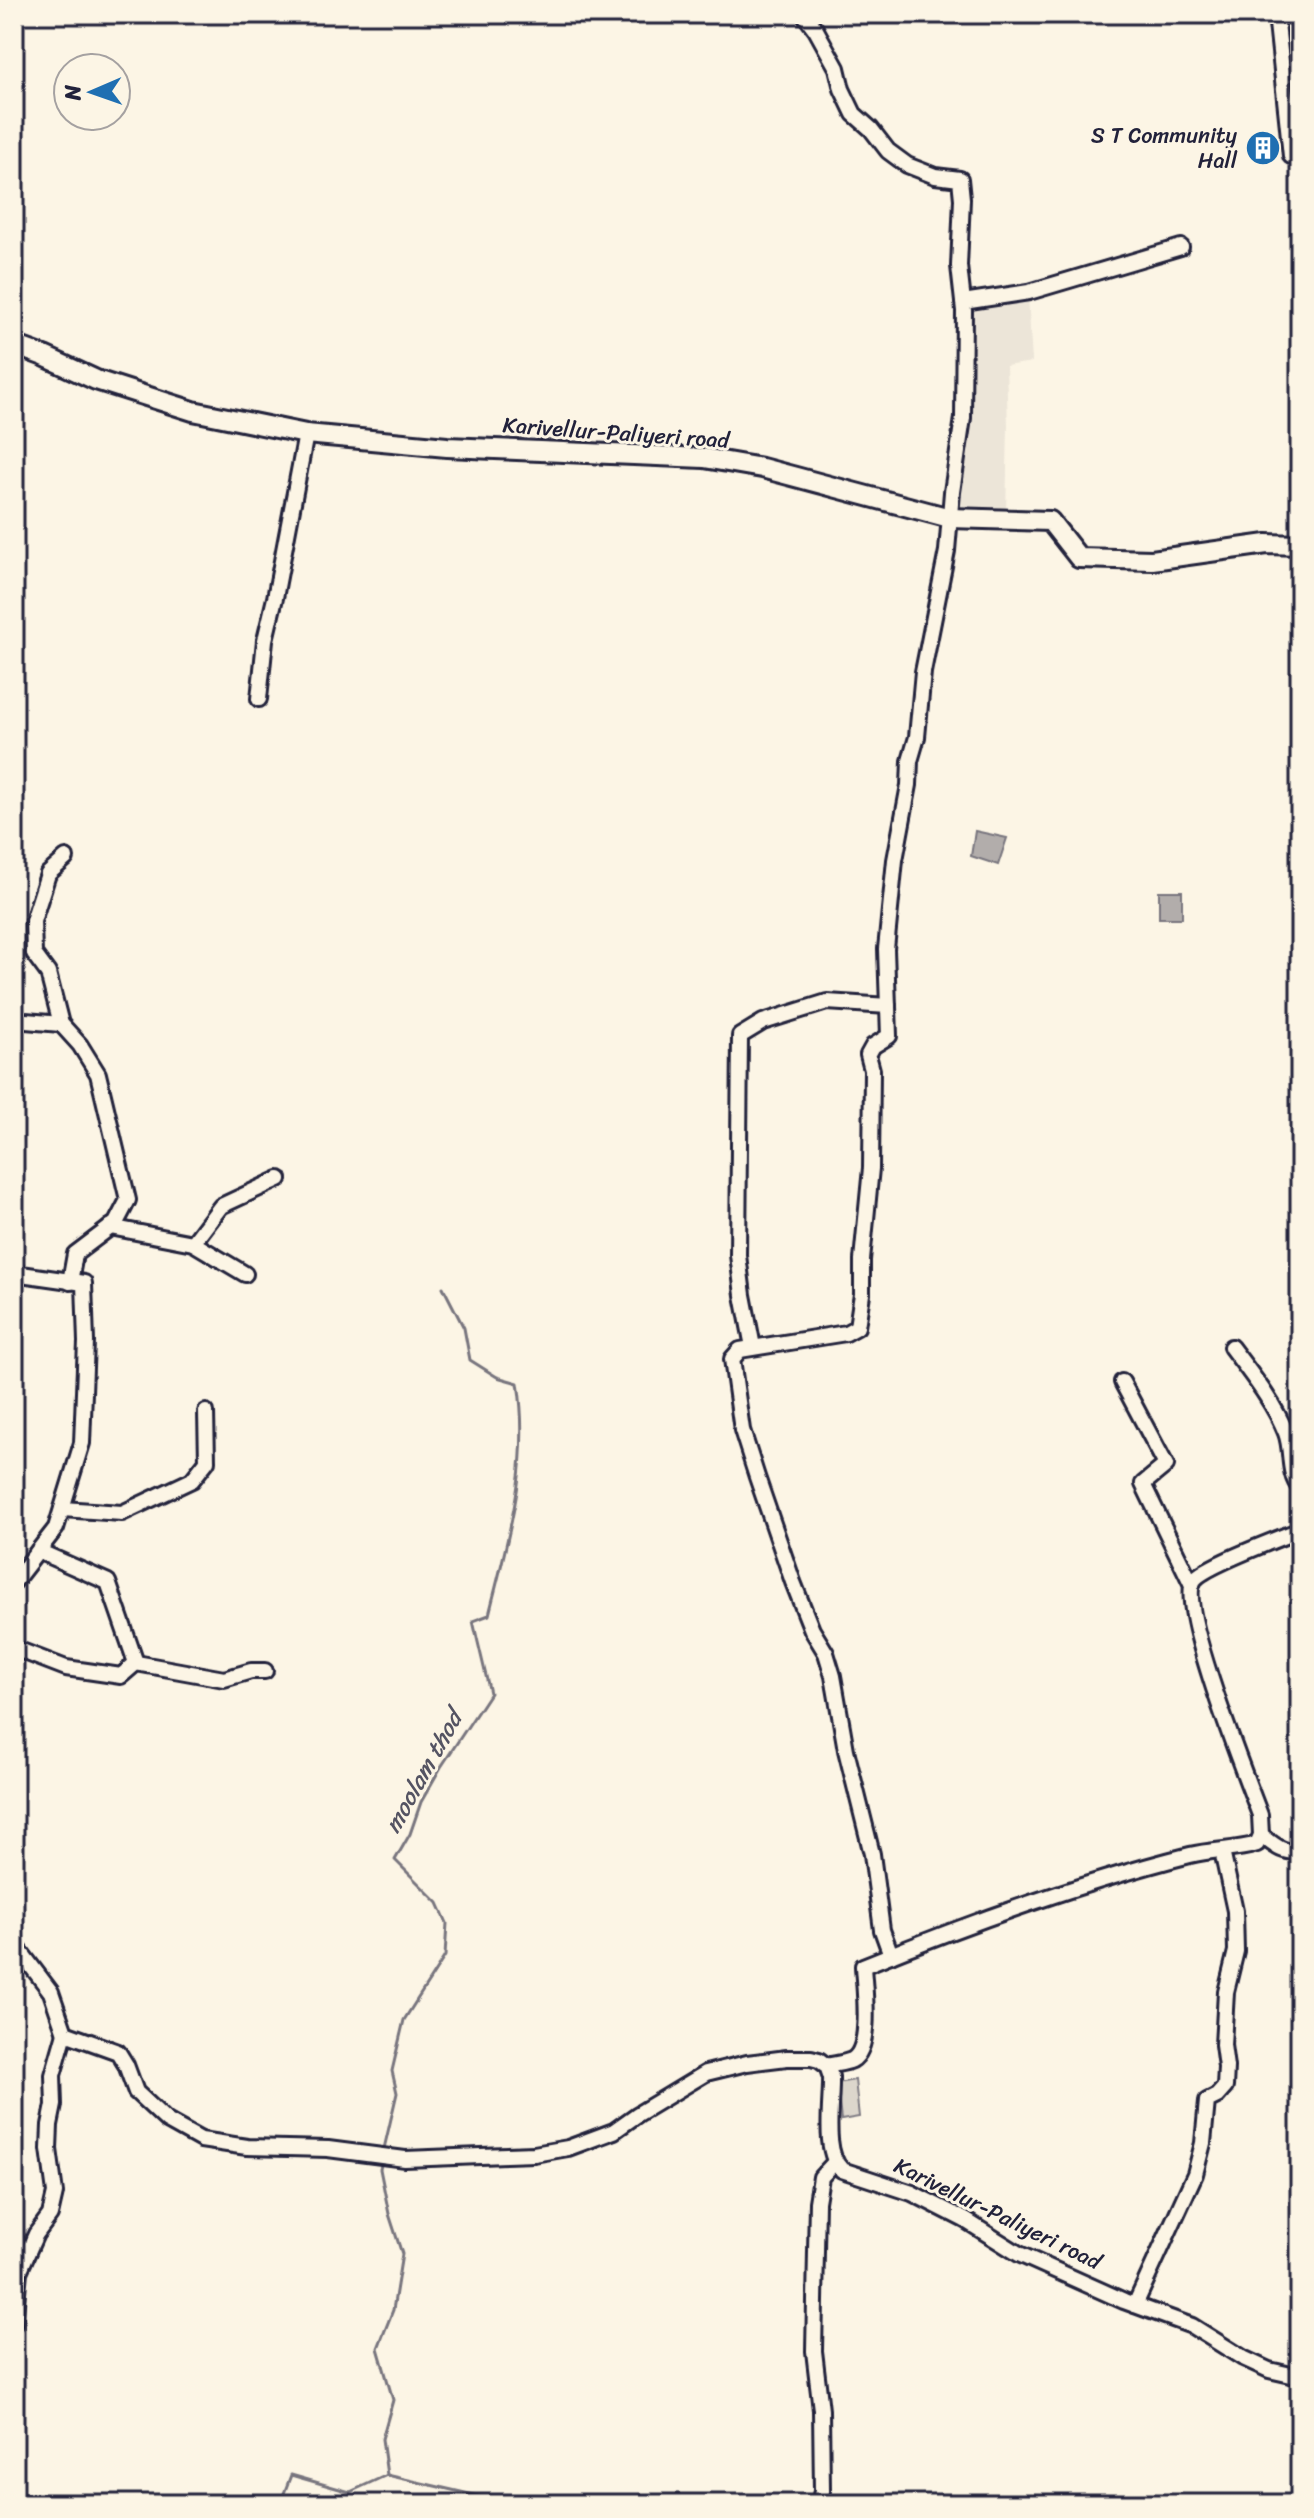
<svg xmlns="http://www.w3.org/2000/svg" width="1314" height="2518" font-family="Sriracha,sans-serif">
<rect width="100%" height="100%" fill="#fcf5e5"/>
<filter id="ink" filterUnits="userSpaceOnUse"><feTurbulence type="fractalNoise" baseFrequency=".0125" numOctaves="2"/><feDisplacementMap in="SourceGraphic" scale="16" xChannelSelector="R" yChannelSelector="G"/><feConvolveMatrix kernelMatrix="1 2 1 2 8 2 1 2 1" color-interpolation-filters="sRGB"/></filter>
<g filter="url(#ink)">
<polygon fill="#ece5d8" points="1028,295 1032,362 1006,366 1008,426 1006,514 955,514 967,305"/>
<polygon fill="#dcd6cc" stroke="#7f7c84" stroke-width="2" points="855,2080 859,2117 841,2120 837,2083"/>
<g fill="#b2adab" stroke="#78757e" stroke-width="2">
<polygon points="975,831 1007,838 998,865 971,856"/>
<rect x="1159" y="891" width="23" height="27"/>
</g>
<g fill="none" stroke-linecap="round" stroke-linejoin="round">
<g stroke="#78757e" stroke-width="3">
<path d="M 383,2153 L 397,2093 L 392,2071 L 404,2020 L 445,1956 L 447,1923 L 438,1903 L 395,1860 L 410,1834 L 421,1802 L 441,1767 L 490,1693 L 473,1621 L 489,1615 C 508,1537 531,1465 518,1383 L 497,1377 L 470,1360 L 464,1328 L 443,1287"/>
<polyline points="382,2161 380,2169 389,2214 402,2254 393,2310 378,2348 393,2400 382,2439 387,2475"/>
<polyline points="284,2504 283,2496 291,2475 350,2492 387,2475 487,2498 489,2504"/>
</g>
<g stroke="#22223b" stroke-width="20">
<g id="minor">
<polyline points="804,14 816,30 837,68 842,89 854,114 871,129 888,151 907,165 935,176 960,179 962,199 959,266 964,311 963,418 952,492 947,551 923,672 917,737 910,761 909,785 895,860 886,949 889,1036 873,1046 868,1055 872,1070 871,1168 862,1260 862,1294 857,1327 846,1333 740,1350 732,1359 742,1430 757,1477 793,1582 812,1630 826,1653 833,1676 846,1750 872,1854 882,1930 891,1955"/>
<polyline points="1276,14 1291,156 1300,156"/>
<polyline points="963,302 1029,292 1181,247"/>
<polyline points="259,699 265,640 275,598 306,434"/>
<polyline points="66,858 48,874 33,921 34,954 48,973 61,1024 80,1045 98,1074 128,1200 116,1223 75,1254 70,1282"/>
<polyline points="14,1020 61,1024"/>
<polyline points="110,1227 193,1243 245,1274"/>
<polyline points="193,1243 221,1206 279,1179"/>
<polyline points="14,1273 84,1283 86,1342 82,1443 56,1528 14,1582"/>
<polyline points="753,1347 743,1295 738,1255 740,1036 763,1022 827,1002 888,1006"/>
<path d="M 1231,1347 C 1251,1374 1274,1402 1286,1433 C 1293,1451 1287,1473 1300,1488"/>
<polyline points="1122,1382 1166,1465 1143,1484 1192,1585"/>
<polyline points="62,1509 122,1513 192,1480 207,1461 206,1412"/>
<polyline points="38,1551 108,1582 136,1663"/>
<polyline points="14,1648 66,1668 121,1676 136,1663 224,1679 251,1671 265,1671"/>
<path d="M 1261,1835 C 1274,1845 1283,1854 1300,1851"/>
<path d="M 14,1943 L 51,1992 L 65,2033 L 118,2052 L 126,2065 L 136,2092 L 167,2121 L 201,2140 L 247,2147 L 328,2149 L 405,2159 L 534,2154 L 568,2148 L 614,2131 L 638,2114 L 706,2073 L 747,2063 L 787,2058 L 811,2058 L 819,2060 L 827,2066 L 831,2077 C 832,2103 822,2152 842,2170 L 912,2193 L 965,2220 L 1019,2254 L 1124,2301 L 1192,2326 L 1243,2358 L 1269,2370 L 1300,2377"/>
<path d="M 827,2066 C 835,2064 845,2063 852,2060 C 873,2048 864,1987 863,1966 C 969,1923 1079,1883 1190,1855 C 1213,1849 1235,1851 1257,1844 L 1261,1835 L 1260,1815 C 1247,1780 1177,1605 1194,1580 C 1204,1566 1280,1538 1300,1530"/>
<polyline points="1135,2305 1195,2174 1203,2143 1207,2101 1217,2096 1225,2087 1226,2067 1223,2045 1226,1992 1236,1951 1235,1911 1222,1851"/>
<polyline points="14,2324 19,2272 36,2234 50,2215 55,2193 49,2149 50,2125 54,2105 53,2075 65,2033"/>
<polyline points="819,2504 822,2491 821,2410 814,2351 817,2202 821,2177 834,2163"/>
</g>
</g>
<g stroke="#22223b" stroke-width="24">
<polyline id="major" points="14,345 44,356 96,380 193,411 306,434 447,447 704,458 762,468 950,518 1050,521 1079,558 1152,560 1267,544 1300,545"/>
</g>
<use href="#minor" stroke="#fcf5e5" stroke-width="14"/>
<use href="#major" stroke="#fcf5e5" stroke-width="18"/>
</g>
</g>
<defs>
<g id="building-disc" transform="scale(1.8)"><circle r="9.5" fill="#1f6fb2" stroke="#fcf5e5"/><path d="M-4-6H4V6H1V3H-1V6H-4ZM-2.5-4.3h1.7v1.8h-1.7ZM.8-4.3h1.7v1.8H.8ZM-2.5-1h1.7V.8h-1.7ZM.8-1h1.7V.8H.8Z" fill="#fff"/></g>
</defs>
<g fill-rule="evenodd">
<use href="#building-disc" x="1263" y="148"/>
</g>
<g text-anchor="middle" stroke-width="6" stroke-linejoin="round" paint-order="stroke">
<g font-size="22" fill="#22223b" stroke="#fcf5e5" text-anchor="end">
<text x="1237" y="143">S T Community<tspan x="1237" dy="25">Hall</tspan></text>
</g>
<g font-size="22" fill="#22223b" stroke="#fcf5e5">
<text transform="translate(616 432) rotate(4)" y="8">Karivellur-Paliyeri road</text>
<text transform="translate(998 2213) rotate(26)" y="8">Karivellur-Paliyeri road</text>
</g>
<g font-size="24" font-style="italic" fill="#545362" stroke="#fcf5e5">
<text transform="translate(423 1772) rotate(-61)" y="8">moolam thod</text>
</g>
</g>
<rect width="1314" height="2518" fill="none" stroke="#fcf5e5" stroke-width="48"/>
<rect x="24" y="24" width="1266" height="2470" fill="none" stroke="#22223b" stroke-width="3" filter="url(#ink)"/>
<g transform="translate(92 92) rotate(268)"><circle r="38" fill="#fcf5e5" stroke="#a5a1a1" stroke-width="2"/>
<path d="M0-6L14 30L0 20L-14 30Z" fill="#1f6fb2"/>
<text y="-12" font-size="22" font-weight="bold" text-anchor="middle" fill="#22223b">N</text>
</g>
</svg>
